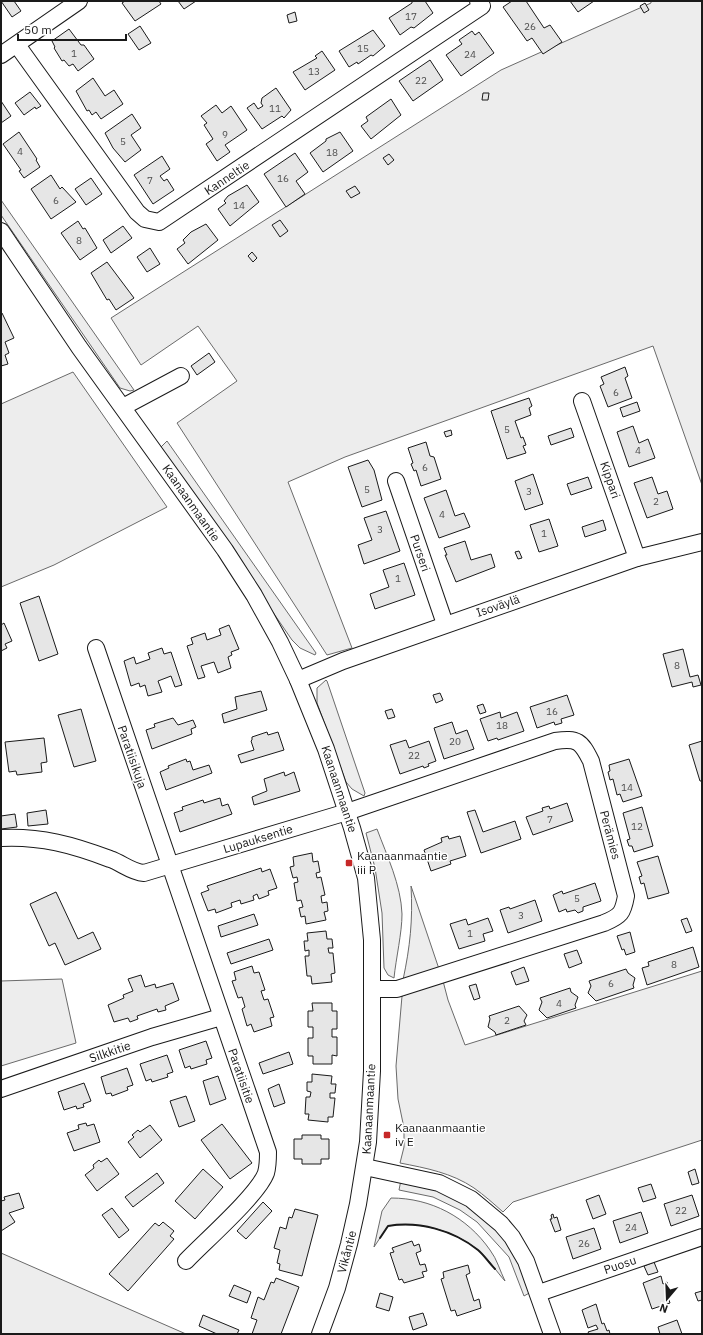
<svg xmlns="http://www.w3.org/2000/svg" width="703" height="1335" font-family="'IBM Plex Sans',sans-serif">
<rect width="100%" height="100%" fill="#fff"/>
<g fill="#ededed" stroke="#6a6a6a">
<polygon points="651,1 702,1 702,485 653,346 345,457 288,482 352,648 327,655 177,423 237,381 198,326 141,365 111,318 501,70 651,3"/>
<polygon points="1,200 134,390 130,391 120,388 1,215"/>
<polygon points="73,372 167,507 54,565 1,587 1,404"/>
<polygon points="167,441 316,653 315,655 300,648 292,640 160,448"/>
<polygon points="326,680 327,681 365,793 364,796 352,789 346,782 317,703 317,688"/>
<path d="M 377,829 C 387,856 401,885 402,914 C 402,933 396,958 394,978 L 388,975 L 384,968 L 382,913 L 375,868 L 366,833 Z"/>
<path d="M 411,886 L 439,969 L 403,980 C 410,947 413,920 411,886 Z"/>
<path d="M 702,971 L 702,1140 L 513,1202 L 503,1212 C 494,1204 484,1195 474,1188 C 452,1173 426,1168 400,1163 L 404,1147 L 404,1128 L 398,1099 L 396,1066 L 402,996 L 443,981 L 448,1000 L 465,1045 Z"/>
<polygon points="62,979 76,1043 1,1066 1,981"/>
<path d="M 401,1180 C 413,1183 426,1185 437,1189 C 468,1200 499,1227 515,1256 C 521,1267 525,1280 531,1292 L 524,1296 L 509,1257 L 477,1222 L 460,1210 L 433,1197 L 399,1190 Z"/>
<path d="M 391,1198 C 431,1198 467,1217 490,1250 C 497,1259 500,1271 505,1281 C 496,1271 488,1258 478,1250 C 453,1230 419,1221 388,1226 L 374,1247 L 382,1211 Z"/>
<polygon points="1,1253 186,1334 1,1334"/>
</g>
<g fill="#e6e6e6" stroke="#1a1a1a">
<polygon points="1,1 14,1 21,11 12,17"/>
<polygon points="125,1 159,1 161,4 135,21 122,3"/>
<polygon points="178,1 196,1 184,9"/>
<polygon points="412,1 425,1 433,13 414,28 411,27 400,35 389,18 412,3"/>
<polygon points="512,1 526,1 544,28 550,25 562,42 543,54 532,38 527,41 503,7"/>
<polygon points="570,1 594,1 578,12"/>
<polygon points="645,3 649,10 644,13 640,6"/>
<polygon points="295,12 297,21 289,23 287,15"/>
<polygon points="140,26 151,43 139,50 128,34"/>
<polygon points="69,29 81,45 84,45 94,59 78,71 73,64 69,66 64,60 62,61 54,48 55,47 52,41"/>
<polygon points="373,30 385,46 373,56 371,55 358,64 357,62 349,67 339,51"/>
<polygon points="472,31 475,35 479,32 494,53 461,76 446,55 462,44 459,40"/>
<polygon points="322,51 335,70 305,90 293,72 317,58 315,56"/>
<polygon points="430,60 443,80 413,101 399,81"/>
<polygon points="93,78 105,96 114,90 123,104 101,119 96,112 92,115 89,110 87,111 76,91"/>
<polygon points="276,88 291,110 284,118 282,116 262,129 247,108 254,103 258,109 263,106 261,103 262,98"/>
<polygon points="30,92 41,106 36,109 35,107 24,115 15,103"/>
<polygon points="483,93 489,93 488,100 482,100"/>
<polygon points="1,97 1,101 11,116 1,123"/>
<polygon points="391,99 401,115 371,139 361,126 368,121 366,117"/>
<polygon points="216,105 222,113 231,106 247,130 225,145 230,152 217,161 206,144 213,139 204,125 207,123 201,116"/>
<polygon points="132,114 141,128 131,135 141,150 125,162 113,148 105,133"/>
<polygon points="19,132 37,159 36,160 40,167 24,178 19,171 21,170 3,144"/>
<polygon points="340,132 353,151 323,172 310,153 326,141 326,139"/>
<polygon points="295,153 308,172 296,181 305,194 286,207 264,174"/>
<polygon points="389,154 394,160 388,165 383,158"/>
<polygon points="162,156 170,169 160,176 164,181 167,179 174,190 153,204 134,175"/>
<polygon points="51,175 60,189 62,187 76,202 51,219 31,189"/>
<polygon points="91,178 102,194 86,205 75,189"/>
<polygon points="247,185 259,202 230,226 218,209 226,203 224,201 228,196"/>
<polygon points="355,186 360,193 351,198 346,191"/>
<polygon points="280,220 288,231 280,237 272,225"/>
<polygon points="78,221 83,229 85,228 97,248 80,260 61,233"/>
<polygon points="206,224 218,240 188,264 177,249 185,243 183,240 191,232"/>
<polygon points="123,226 132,238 111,253 103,240"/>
<polygon points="150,248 160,264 147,272 137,257"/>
<polygon points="252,252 257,258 253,262 248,256"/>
<polygon points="107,262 134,298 116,310 109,299 107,300 91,273"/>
<polygon points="2,313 14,338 5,342 9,353 5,355 8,364 1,366 1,314"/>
<polygon points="209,353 215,362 197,375 191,366"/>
<polygon points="625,367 628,376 625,378 632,398 608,407 600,386 604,384 601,377"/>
<polygon points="529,398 532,406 529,408 531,415 515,421 521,438 523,437 526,445 523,446 526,453 507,459 491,411"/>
<polygon points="637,402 640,411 623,417 620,408"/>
<polygon points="633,426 639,443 648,439 655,458 629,467 617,432"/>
<polygon points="571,428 574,437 551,445 548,436"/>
<polygon points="451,430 452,435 446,437 444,432"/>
<polygon points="426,442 430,456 434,457 441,479 421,486 416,470 414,471 411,464 413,463 408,448"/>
<polygon points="368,460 374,470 382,500 362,507 348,467"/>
<polygon points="533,474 543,504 525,510 515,481"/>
<polygon points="588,477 592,488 571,495 567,484"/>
<polygon points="652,477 658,494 667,491 673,509 647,518 634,483"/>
<polygon points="446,490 455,516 464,513 470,527 439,538 424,498"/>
<polygon points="386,511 400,551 364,564 358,545 372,540 364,518"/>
<polygon points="549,519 558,546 539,552 530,525"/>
<polygon points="603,520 606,530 585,537 582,527"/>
<polygon points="465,541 471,560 491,554 495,567 456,582 445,555 447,555 444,548"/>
<polygon points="519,551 522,558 518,559 515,552"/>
<polygon points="404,563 415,595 375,609 370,594 389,587 383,570"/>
<polygon points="39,596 58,654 39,661 20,603"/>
<polygon points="4,623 12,641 5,644 7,648 1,651 1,625"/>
<polygon points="229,625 239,649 231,652 232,655 228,657 231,668 218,673 214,662 201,666 205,677 198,679 187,646 193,644 191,638 205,633 207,640 221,635 219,629"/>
<polygon points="162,648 164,654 171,652 182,685 175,687 171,676 158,681 162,692 148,696 145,685 140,687 139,683 131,686 124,661 134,657 136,664 150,659 148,653"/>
<polygon points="683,649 690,677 698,675 701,685 693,687 692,682 672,687 663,654"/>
<polygon points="261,691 267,710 224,723 222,714 237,709 235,697"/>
<polygon points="440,693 443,700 436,703 433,695"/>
<polygon points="567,695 574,715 561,719 562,723 555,725 554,722 537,728 530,707"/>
<polygon points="483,704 486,712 480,714 477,706"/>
<polygon points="81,709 96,761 74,767 58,715"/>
<polygon points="392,709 395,717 388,719 385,711"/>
<polygon points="500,712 501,718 517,712 524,731 498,740 497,738 488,741 480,719"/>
<polygon points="173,718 178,725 193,720 196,727 191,729 192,734 152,749 146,730 155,727 154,724"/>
<polygon points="452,722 456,734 467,730 474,749 444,759 434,728"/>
<polygon points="267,732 268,735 278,732 284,750 241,763 238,755 254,750 251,741 252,740 252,737"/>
<polygon points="44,738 47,762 41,763 42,772 17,775 16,771 9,772 5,742"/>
<polygon points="406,740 409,748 429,741 436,761 428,764 429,766 424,768 423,766 400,774 390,745"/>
<polygon points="702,741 702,781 700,781 689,745"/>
<polygon points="186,759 187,762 190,761 193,770 209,765 212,773 166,790 160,772 169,768 168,766"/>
<polygon points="629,759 642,796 623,802 620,794 617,795 613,779 610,780 608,772 610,771 609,765"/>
<polygon points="284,772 285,776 294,772 300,791 254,805 252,797 267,791 264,779"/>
<polygon points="220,798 222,806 228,804 232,814 180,832 174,813 183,810 182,807 203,800 204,803"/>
<polygon points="567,803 573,821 533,835 526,817 543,811 542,808 549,806 550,809"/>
<polygon points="642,807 653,846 634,852 632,846 629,846 627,840 630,839 623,813"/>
<polygon points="46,810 48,824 28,826 27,813"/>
<polygon points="475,810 483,832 515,821 521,839 481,853 467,812"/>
<polygon points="15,814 17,827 1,829 1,816"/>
<polygon points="448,836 449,839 460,836 466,856 450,861 451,864 431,871 424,850 442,842 441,838"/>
<polygon points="312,853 313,862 318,861 320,872 316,873 317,878 321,877 325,895 321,896 322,903 327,902 328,911 324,912 326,920 306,924 305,916 301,917 299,908 303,907 301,900 297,901 294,883 298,882 297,877 293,878 290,867 294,866 293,857"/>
<polygon points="658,856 669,893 648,899 644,883 641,884 639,877 642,876 637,862"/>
<polygon points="261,868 262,872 270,869 277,888 268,891 269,895 259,899 257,894 253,896 254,900 241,904 240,900 231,903 232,907 216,913 215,909 208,911 201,893 209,890 207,886"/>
<polygon points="595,883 601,901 583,907 583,911 578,913 575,910 567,912 566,909 559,912 553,895 562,891 563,894"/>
<polygon points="56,892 78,939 93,932 101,949 65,965 55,943 49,946 30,904"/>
<polygon points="535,900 542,921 508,933 500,910 509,907 510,909"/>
<polygon points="254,914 258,925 221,937 218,926"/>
<polygon points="488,918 493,931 483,934 485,941 459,949 450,924 466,919 468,925"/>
<polygon points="687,918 692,931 686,933 681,920"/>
<polygon points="326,931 327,939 332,939 333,948 328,948 329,953 333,953 335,973 331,974 332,982 312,984 311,976 307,976 305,956 309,956 309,950 305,951 304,941 308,941 307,933"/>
<polygon points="630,932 635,952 626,955 624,949 622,950 617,936"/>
<polygon points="269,939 273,950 231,964 227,953"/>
<polygon points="693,947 699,967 647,985 642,968 649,966 648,962"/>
<polygon points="577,950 582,963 569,968 564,954"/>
<polygon points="252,966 254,973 259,972 265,990 261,991 264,1000 268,999 274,1017 270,1018 272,1026 254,1032 251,1024 247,1026 242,1009 245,1007 242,997 238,998 232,981 236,980 234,972"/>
<polygon points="524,967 529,981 516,985 511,972"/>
<polygon points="626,969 628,973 635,978 633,985 634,988 596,1001 588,993 591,986 589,981"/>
<polygon points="141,975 145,987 155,984 156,988 173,983 179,1000 165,1006 166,1010 158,1012 157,1009 137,1016 138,1019 130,1022 128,1018 114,1022 108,1005 124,998 123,995 133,991 128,979"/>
<polygon points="476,984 480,998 474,1000 469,986"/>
<polygon points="570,988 571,992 578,997 575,1005 576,1008 547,1018 539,1010 542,1002 540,998"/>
<polygon points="312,1003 332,1003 332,1011 337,1011 337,1029 332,1029 332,1037 337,1037 337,1056 332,1055 332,1064 313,1064 313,1056 308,1056 308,1038 313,1038 313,1027 308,1027 308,1011 313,1011"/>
<polygon points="519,1006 527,1015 524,1021 526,1025 496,1035 495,1032 488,1027 490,1019 489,1016"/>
<polygon points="206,1041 212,1058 206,1060 207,1064 191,1069 190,1066 185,1068 179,1050"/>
<polygon points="289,1052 293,1064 263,1074 259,1063"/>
<polygon points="167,1055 173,1072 167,1074 168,1077 152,1082 151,1079 146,1081 140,1064"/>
<polygon points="127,1068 133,1085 127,1087 128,1090 112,1096 111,1093 106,1094 101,1077"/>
<polygon points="312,1074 332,1076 331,1084 336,1084 335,1093 330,1093 330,1098 335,1098 333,1117 328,1117 328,1122 308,1120 309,1114 305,1114 306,1097 310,1097 311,1092 307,1091 307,1082 312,1082"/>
<polygon points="218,1076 226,1099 210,1105 203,1081"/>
<polygon points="84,1083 91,1101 83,1104 84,1107 77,1109 76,1106 64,1110 58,1092"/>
<polygon points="279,1084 285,1103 274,1107 268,1089"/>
<polygon points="186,1096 195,1121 179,1127 170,1101"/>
<polygon points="86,1123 87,1126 94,1124 100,1142 74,1151 67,1133 79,1129 78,1125"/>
<polygon points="222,1124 252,1163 230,1179 201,1140"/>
<polygon points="150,1125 162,1140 140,1158 128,1142 134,1137 132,1135 138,1130 140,1132"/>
<polygon points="302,1135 321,1135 321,1139 329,1139 329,1159 321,1159 321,1164 302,1164 302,1159 294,1159 294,1139 302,1139"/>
<polygon points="107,1158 119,1174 97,1191 85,1175 94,1168 93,1165 99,1160 101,1162"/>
<polygon points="203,1169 223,1187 195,1219 175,1201"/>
<polygon points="695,1169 699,1183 692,1185 688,1172"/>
<polygon points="157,1173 164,1183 133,1207 125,1197"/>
<polygon points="651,1184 656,1198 643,1202 638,1188"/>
<polygon points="19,1193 24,1208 9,1213 15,1222 1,1231 1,1201 5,1200 4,1197"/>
<polygon points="599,1195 606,1214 593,1219 586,1200"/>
<polygon points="692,1195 699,1216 671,1226 664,1204"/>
<polygon points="263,1202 272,1211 246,1239 237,1231"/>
<polygon points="112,1208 129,1230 119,1238 102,1215"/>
<polygon points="295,1209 318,1215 302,1276 279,1270 280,1264 277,1263 280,1250 274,1248 280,1227 286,1229 289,1217 292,1218"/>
<polygon points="641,1212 648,1233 620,1243 613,1221"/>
<polygon points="553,1214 554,1218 557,1217 561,1230 555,1232 550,1219 552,1219 551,1215"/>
<polygon points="163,1222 174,1231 170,1236 174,1239 128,1291 109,1274 155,1223 159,1226"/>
<polygon points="594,1228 601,1249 573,1259 566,1237"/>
<polygon points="412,1241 414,1246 419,1244 421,1251 416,1253 420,1265 425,1264 427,1271 422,1272 424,1277 404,1283 402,1279 399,1280 390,1253 394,1252 392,1248"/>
<polygon points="654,1262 658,1272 648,1275 644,1266"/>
<polygon points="468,1265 470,1273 466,1275 474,1301 479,1299 481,1308 457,1316 455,1310 451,1311 441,1279 444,1278 443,1272"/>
<polygon points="661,1276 663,1284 667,1282 669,1290 666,1291 670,1303 652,1309 643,1283"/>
<polygon points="276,1278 299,1287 281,1334 252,1334 257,1320 251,1318 258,1297 264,1300 271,1282 274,1283"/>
<polygon points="234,1285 251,1292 247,1303 229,1296"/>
<polygon points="702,1291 702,1300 698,1301 695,1293"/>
<polygon points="380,1293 393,1297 389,1311 376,1307"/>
<polygon points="596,1304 602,1324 604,1323 607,1331 609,1330 610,1334 589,1334 588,1332 598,1329 596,1325 588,1328 582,1310"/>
<polygon points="423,1313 427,1325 413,1330 409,1317"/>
<polygon points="203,1315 239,1330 237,1334 217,1334 199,1326"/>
<polygon points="677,1320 682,1334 660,1334 658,1327"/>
</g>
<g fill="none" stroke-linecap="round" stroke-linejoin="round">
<g stroke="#1a1a1a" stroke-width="18">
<g id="minor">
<polyline points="17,45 137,212 145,219 159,222 482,6 478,1"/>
<polyline points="1,55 79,1"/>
<polyline points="1,231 79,347 225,550 254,595 280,642 298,680 326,749 352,828 366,878 372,940 372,1071 368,1142 358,1204 349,1244 337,1288 320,1334"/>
<polyline points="582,401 637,558"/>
<polyline points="123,407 181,376"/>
<polyline points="396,481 445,624"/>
<path d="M 96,648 L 268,1152 C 268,1159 268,1166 266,1173 C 258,1195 204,1242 186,1261"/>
<polyline points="298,680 343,661 637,558 702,542"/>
<path d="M 1,838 C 41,836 73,845 110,859 C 122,863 131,872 144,873 L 347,812 L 555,741 C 578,738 581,741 591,761 L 626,896 C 623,913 621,916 604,923 L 397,989 L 372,989"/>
<polyline points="1,1089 152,1037 221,1017"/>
<polyline points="365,1167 439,1183 471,1199 501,1224 512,1237 526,1261 552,1334"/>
<polyline points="539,1293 702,1237"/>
</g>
</g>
<use href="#minor" stroke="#fff" stroke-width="16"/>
<path stroke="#1a1a1a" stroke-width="2" d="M 380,1238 L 388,1226 C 419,1221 453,1230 478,1250 C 484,1255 489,1263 495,1269"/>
</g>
<g fill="#c62828" stroke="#fff" stroke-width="1.5">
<rect x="345" y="859" width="8" height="8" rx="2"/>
<rect x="383" y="1131" width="8" height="8" rx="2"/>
</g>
<g text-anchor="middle" stroke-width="3" stroke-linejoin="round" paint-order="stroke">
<g font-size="10" fill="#4d4d4d">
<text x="411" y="20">17</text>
<text x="530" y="30">26</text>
<text x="363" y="52">15</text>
<text x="74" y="57">1</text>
<text x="470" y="58">24</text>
<text x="314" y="75">13</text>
<text x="421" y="84">22</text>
<text x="275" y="112">11</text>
<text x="225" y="138">9</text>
<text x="123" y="145">5</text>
<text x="20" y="155">4</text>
<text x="332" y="156">18</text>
<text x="283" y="182">16</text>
<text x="150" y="184">7</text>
<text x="56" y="204">6</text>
<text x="239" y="209">14</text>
<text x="79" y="244">8</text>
<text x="616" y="396">6</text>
<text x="507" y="433">5</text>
<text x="638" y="454">4</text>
<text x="425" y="471">6</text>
<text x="367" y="493">5</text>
<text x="529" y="495">3</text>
<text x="656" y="505">2</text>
<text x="442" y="518">4</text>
<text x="380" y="533">3</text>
<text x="544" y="537">1</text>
<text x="398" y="582">1</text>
<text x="677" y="669">8</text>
<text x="552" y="715">16</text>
<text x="502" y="729">18</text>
<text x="455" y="745">20</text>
<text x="414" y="759">22</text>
<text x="627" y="791">14</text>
<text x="550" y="823">7</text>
<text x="637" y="830">12</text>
<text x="577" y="902">5</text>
<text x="521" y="919">3</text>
<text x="470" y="937">1</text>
<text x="674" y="968">8</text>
<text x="611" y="987">6</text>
<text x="559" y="1007">4</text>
<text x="507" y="1024">2</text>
<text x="681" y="1214">22</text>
<text x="631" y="1231">24</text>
<text x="584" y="1247">26</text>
</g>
<g font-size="12" fill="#1a1a1a" stroke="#fff">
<text transform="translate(227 178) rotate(-34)" y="4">Kanneltie</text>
<text transform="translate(610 480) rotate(71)" y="4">Kippari</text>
<text transform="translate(191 503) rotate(55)" y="4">Kaanaanmaantie</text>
<text transform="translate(420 553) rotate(71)" y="4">Purseri</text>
<text transform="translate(498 606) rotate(-19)" y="4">Isoväylä</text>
<text transform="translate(132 757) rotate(71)" y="4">Paratiisikuja</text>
<text transform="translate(339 789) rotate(72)" y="4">Kaanaanmaantie</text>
<text transform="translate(610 835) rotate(75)" y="4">Perämies</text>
<text transform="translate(258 839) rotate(-17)" y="4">Lupauksentie</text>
<text transform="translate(110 1052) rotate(-19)" y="4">Silkkitie</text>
<text transform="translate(241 1076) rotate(71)" y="4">Paratiisitie</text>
<text transform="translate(369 1109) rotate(-87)" y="4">Kaanaanmaantie</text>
<text transform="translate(347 1252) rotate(-75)" y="4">Vikåntie</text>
<text transform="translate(620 1265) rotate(-19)" y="4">Puosu</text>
</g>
<g font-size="12" fill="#1a1a1a" stroke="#fff" text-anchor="start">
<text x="357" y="860">Kaanaanmaantie<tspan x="357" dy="14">iii P</tspan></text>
<text x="395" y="1132">Kaanaanmaantie<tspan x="395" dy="14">iv E</tspan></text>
</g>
</g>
<rect width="703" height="1335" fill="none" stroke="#1a1a1a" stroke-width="4"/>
<g transform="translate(667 1299) rotate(199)" stroke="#ffffff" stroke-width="3" paint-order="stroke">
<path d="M0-3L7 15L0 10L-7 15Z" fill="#1a1a1a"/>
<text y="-6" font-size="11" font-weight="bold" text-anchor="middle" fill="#1a1a1a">N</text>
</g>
<path d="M18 34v6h108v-6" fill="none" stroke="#1a1a1a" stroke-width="2"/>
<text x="24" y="34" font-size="12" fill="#1a1a1a" stroke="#ffffff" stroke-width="3" paint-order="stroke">50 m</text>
</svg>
